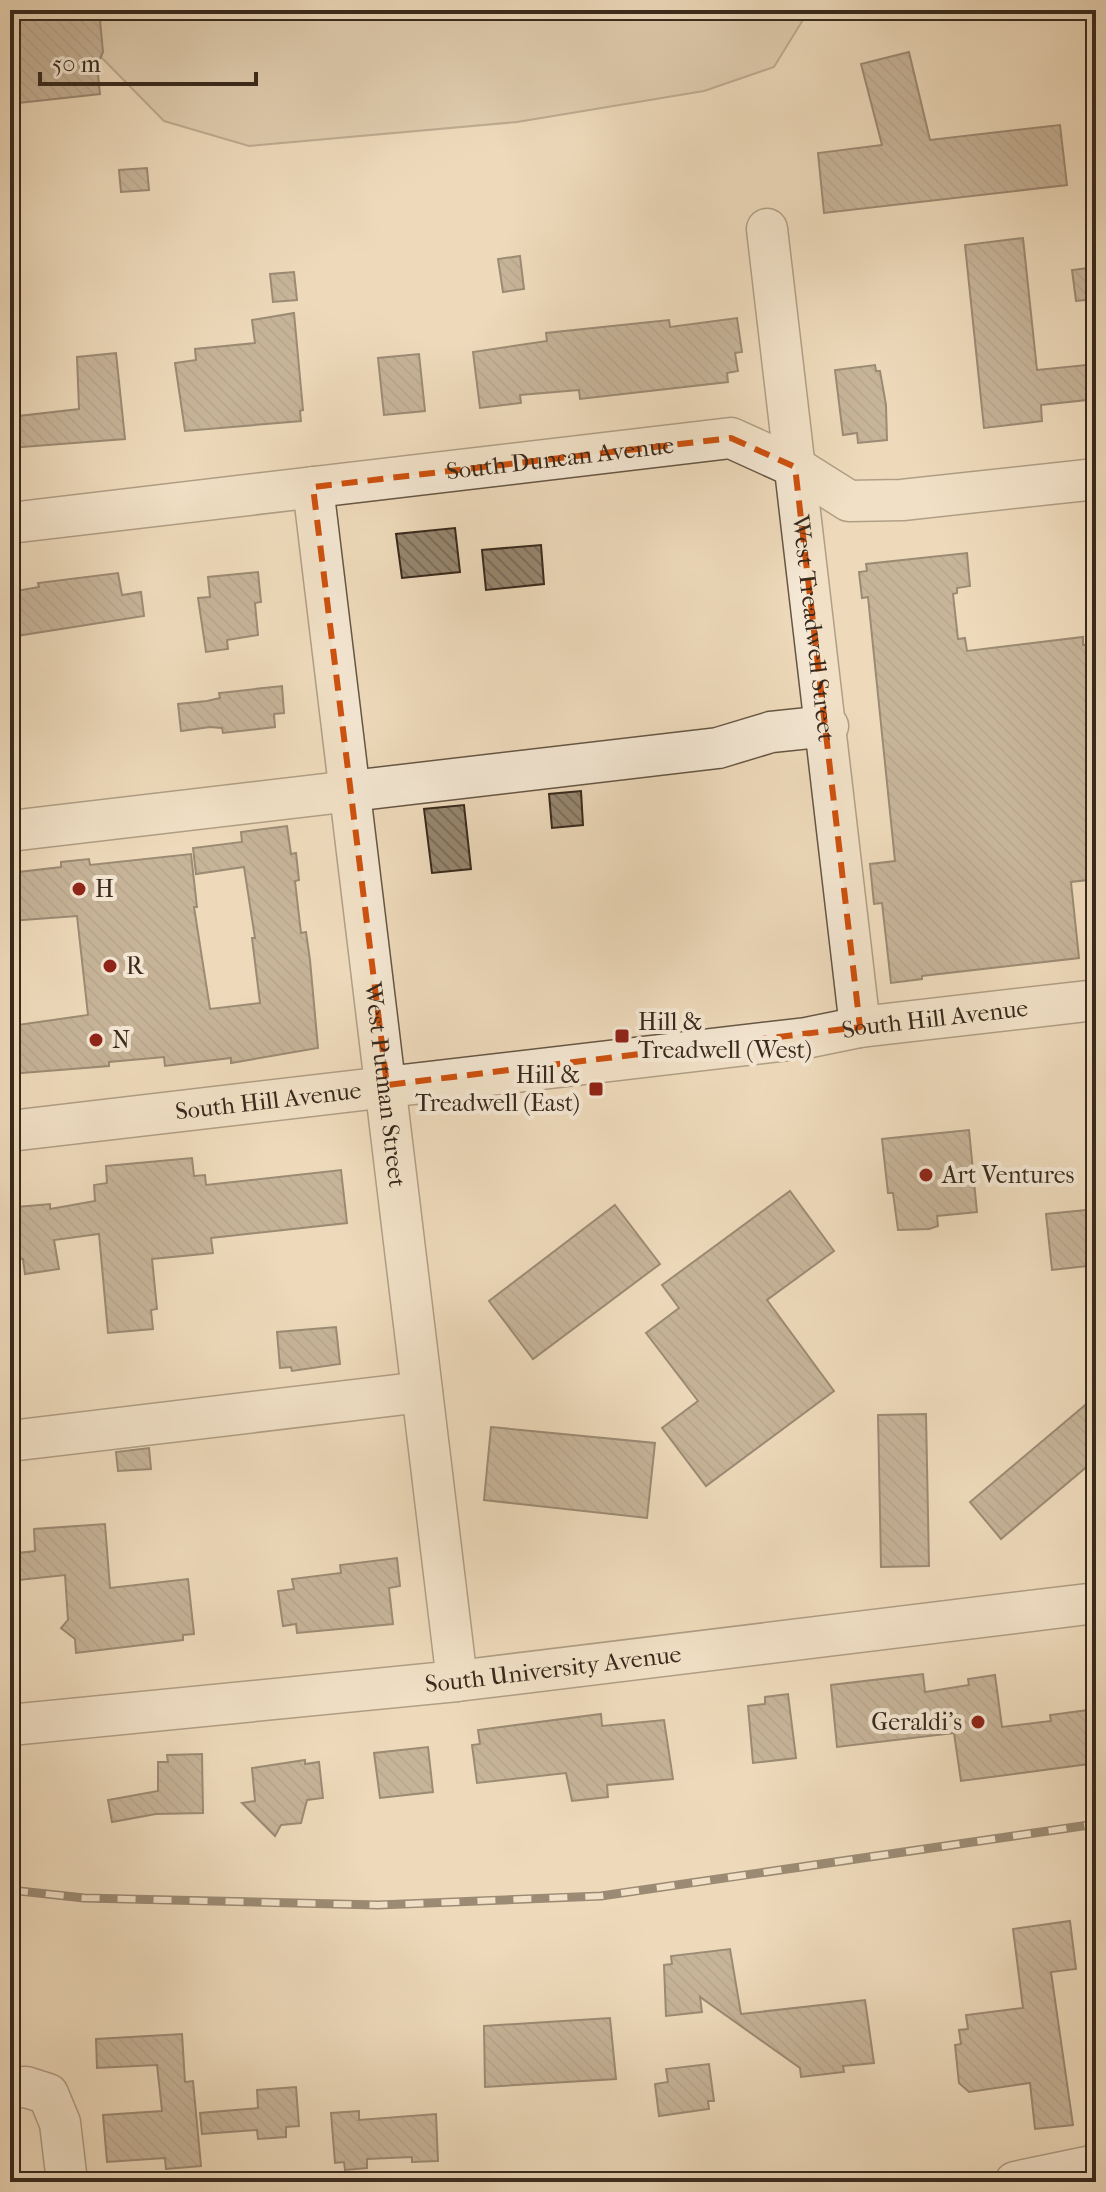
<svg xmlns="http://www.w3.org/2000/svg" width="1106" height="2192" font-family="'IM FELL French Canon',serif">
<defs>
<pattern id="building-back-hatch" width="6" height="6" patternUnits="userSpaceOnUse" patternTransform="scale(2)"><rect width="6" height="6" fill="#97866f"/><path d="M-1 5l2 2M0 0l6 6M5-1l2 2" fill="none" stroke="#7c6e5b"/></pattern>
</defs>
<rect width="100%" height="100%" fill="#eedabb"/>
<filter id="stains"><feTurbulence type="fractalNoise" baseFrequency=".0025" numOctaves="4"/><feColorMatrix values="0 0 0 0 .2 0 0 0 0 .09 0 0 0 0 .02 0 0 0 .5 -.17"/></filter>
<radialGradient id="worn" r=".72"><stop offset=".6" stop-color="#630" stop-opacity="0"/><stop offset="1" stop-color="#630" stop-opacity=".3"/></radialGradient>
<polygon fill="#cfbca0" stroke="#84735e" stroke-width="2" points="96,10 809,10 774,67 704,91 517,122 249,146 164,121 102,58"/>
<g fill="url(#building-back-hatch)" stroke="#392a1d" stroke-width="2">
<polygon points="10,10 99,10 103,52 97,65 100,94 10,104"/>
<polygon points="909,52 930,140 1060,125 1067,185 824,213 818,153 882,145 861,64"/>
<polygon points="147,168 149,190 121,192 119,170"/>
<polygon points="1023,238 1037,370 1096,364 1096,399 1041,405 1042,421 984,428 965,245"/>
<polygon points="520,256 524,289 503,292 498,259"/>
<polygon points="1096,267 1096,299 1076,301 1072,270"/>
<polygon points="294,272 297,300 273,302 270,274"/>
<polygon points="294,313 303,410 300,411 301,421 185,431 175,363 196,360 195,349 255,343 252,320"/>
<polygon points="737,318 742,352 735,353 738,371 727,373 728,382 580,399 579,390 520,395 521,403 480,408 473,352 547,341 546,333 669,320 670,327"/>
<polygon points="116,353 125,439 10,448 10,417 79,409 77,357"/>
<polygon points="419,354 425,411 384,415 378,358"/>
<polygon points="875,365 876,371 880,371 886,405 887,440 858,443 857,433 843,435 835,370"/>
<polygon points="455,528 460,572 402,578 396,534"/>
<polygon points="541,545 544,584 486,590 482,550"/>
<polygon points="967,553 970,586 957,588 957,593 953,594 958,639 965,638 967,651 1083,637 1083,645 1096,643 1096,879 1071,882 1079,958 922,976 922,979 891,983 882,903 874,904 870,864 895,861 868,597 862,598 859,572 867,571 866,564"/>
<polygon points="258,572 261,602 255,603 258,635 227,640 228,649 206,652 198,598 210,597 208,577"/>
<polygon points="118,573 122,595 141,592 144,616 10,637 10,592 39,587 38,583"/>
<polygon points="282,686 284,713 274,714 275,727 223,733 222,728 210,727 181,731 178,704 207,701 220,698 219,693"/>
<polygon points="581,791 583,825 552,828 549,794"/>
<polygon points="464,805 471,869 432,873 424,809"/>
<polygon points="287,826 291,854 296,853 299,880 295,881 301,933 306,932 310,960 318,1048 231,1063 231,1058 165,1066 164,1057 109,1062 109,1066 10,1074 10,1026 88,1015 77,916 10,921 10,873 61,867 61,862 89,859 90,865 191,854 197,907 194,907 210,1009 260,1003 252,938 255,938 244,867 196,874 193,848 242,842 241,832"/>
<polygon points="969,1130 977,1212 937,1216 938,1226 929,1229 898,1230 893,1193 888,1193 882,1139"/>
<polygon points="192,1158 194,1176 205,1175 206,1185 341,1170 347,1223 211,1238 213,1253 152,1259 157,1309 151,1310 153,1329 108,1333 99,1234 54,1240 59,1269 25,1274 23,1259 10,1257 10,1215 18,1213 17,1207 50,1204 50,1209 95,1201 94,1185 107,1183 106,1166"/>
<polygon points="790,1191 834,1251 767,1300 834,1391 706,1486 662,1428 698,1401 646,1333 679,1308 662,1285"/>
<polygon points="615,1205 660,1264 533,1359 489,1301"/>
<polygon points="1096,1209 1096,1265 1052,1270 1046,1214"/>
<polygon points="336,1327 340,1364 292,1371 291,1367 280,1368 277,1332"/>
<polygon points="1096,1396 1096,1459 1001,1539 970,1502"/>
<polygon points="926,1414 929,1566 881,1567 878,1415"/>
<polygon points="491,1427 655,1443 647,1518 484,1500"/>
<polygon points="149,1448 151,1469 118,1471 116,1452"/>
<polygon points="105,1524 110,1588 188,1579 194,1634 183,1635 183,1640 76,1653 75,1639 61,1628 68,1620 65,1575 10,1581 10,1554 35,1551 34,1529"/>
<polygon points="397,1558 400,1586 389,1588 393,1624 297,1633 296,1624 283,1626 278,1591 294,1589 292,1579 341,1573 340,1565"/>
<polygon points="923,1674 925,1692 969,1685 968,1679 995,1675 1002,1727 1051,1721 1050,1715 1096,1709 1096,1763 961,1781 954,1733 837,1747 831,1685"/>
<polygon points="788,1694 796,1758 753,1763 748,1706 765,1704 765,1697"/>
<polygon points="601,1714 602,1726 664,1720 673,1779 607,1785 608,1797 572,1801 566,1773 477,1783 472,1745 480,1744 478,1730"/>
<polygon points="428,1747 433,1792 380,1798 374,1753"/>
<polygon points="202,1754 203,1813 156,1814 112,1822 108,1800 158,1791 158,1762 168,1762 167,1755"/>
<polygon points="305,1760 305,1764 319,1762 323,1798 307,1800 301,1823 281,1825 275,1836 242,1803 255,1801 252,1768"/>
<polygon points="1070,1921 1076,1969 1051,1972 1073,2125 1035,2129 1030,2083 969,2092 959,2083 955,2045 961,2044 959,2030 968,2029 966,2015 1023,2008 1013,1929"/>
<polygon points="730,1949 741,2014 865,2000 874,2063 843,2066 844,2072 801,2077 800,2068 700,1997 702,2012 666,2016 664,1965 672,1964 671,1956"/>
<polygon points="610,2018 616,2079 485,2087 484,2026"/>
<polygon points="182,2034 185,2082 193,2081 201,2166 166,2169 165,2158 107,2162 103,2115 162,2111 157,2065 97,2068 96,2039"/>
<polygon points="709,2064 714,2101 708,2101 709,2109 659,2116 655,2084 668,2082 666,2069"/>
<polygon points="296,2087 299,2126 286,2127 286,2137 258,2139 257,2130 202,2134 200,2113 258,2108 257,2090"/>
<polygon points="359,2111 359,2120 436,2114 438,2161 412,2162 412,2157 367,2159 367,2168 345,2170 344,2162 335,2163 331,2113"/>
</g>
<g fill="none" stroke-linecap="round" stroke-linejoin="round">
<g stroke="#665644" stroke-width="43">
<g id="minor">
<path id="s1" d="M 767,229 L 860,1027"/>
<path id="s2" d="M 313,487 L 457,1681"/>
<path id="s3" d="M 10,523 L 731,438 L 795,467 L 849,501 L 902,500 L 1096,479"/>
<polyline points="10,831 718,748 771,732 828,726"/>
<path id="s4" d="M 10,1131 L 806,1038 L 860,1027 L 1096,1000"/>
<polyline points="10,1441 422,1392"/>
<path id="s5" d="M 10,1725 L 457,1681 L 1096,1603"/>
<polyline points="10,2088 26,2087 48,2094 60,2123 67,2182"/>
<polyline points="1015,2182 1096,2165"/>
</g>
</g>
<use href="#minor" stroke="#f4e7d3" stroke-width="40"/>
<g stroke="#392a1d" stroke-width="9">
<polyline id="rail" points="10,1890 84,1898 378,1905 601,1896 1096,1824"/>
</g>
<use href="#rail" stroke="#f4e7d3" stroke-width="6" stroke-dasharray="18" stroke-linecap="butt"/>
</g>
<path d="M0 0H1106V2192H0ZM 731,438 L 795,467 L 860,1027 L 387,1085 L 313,487 Z" fill="#eedabb" fill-opacity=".55" fill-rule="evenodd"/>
<path fill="none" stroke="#ce520f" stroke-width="6" stroke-dasharray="16 10" stroke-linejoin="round" d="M 731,438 L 795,467 L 860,1027 L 387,1085 L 313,487 Z"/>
<g fill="#8f2418" stroke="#f4e7d3" stroke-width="3">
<circle cx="79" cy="889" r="8"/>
<circle cx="110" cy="966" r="8"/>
<rect x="614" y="1028" width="16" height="16" rx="4"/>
<circle cx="96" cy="1040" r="8"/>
<rect x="588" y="1081" width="16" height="16" rx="4"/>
<circle cx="926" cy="1175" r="8"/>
<circle cx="978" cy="1722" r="8"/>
</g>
<g text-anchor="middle" stroke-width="8" stroke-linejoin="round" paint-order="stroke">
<g font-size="24" fill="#392a1d" stroke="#f4e7d3">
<text dy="8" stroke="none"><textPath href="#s3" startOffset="554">South Duncan Avenue</textPath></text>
<text dy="8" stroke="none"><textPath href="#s1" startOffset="402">West Treadwell Street</textPath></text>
<text dy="8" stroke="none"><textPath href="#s4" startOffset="932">South Hill Avenue</textPath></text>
<text dy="8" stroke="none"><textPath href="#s2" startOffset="602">West Putman Street</textPath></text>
<text dy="8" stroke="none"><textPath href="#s4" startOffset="260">South Hill Avenue</textPath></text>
<text dy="8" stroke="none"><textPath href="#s5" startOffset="546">South University Avenue</textPath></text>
</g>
<g font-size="24" fill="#392a1d" stroke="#f4e7d3" text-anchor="start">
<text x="95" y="897">H</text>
<text x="126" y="974">R</text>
<text x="638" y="1030">Hill &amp;<tspan x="638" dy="28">Treadwell (West)</tspan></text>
<text x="112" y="1048">N</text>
<text x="580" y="1083" text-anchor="end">Hill &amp;<tspan x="580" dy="28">Treadwell (East)</tspan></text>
<text x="942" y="1183">Art Ventures</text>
<text x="962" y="1730" text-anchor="end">Geraldi's</text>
</g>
</g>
<rect width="1106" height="2192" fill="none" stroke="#eedabb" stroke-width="40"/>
<rect x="12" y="12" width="1082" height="2168" fill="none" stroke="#392a1d" stroke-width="4"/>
<rect x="20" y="20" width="1066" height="2152" fill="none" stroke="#392a1d" stroke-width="2"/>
<path d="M40 72v12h216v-12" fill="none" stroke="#392a1d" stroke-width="4"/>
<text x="52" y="72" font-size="24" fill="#392a1d" stroke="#f4e7d3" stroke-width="6" paint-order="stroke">50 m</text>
<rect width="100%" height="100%" filter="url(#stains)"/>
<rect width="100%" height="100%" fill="url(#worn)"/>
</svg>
